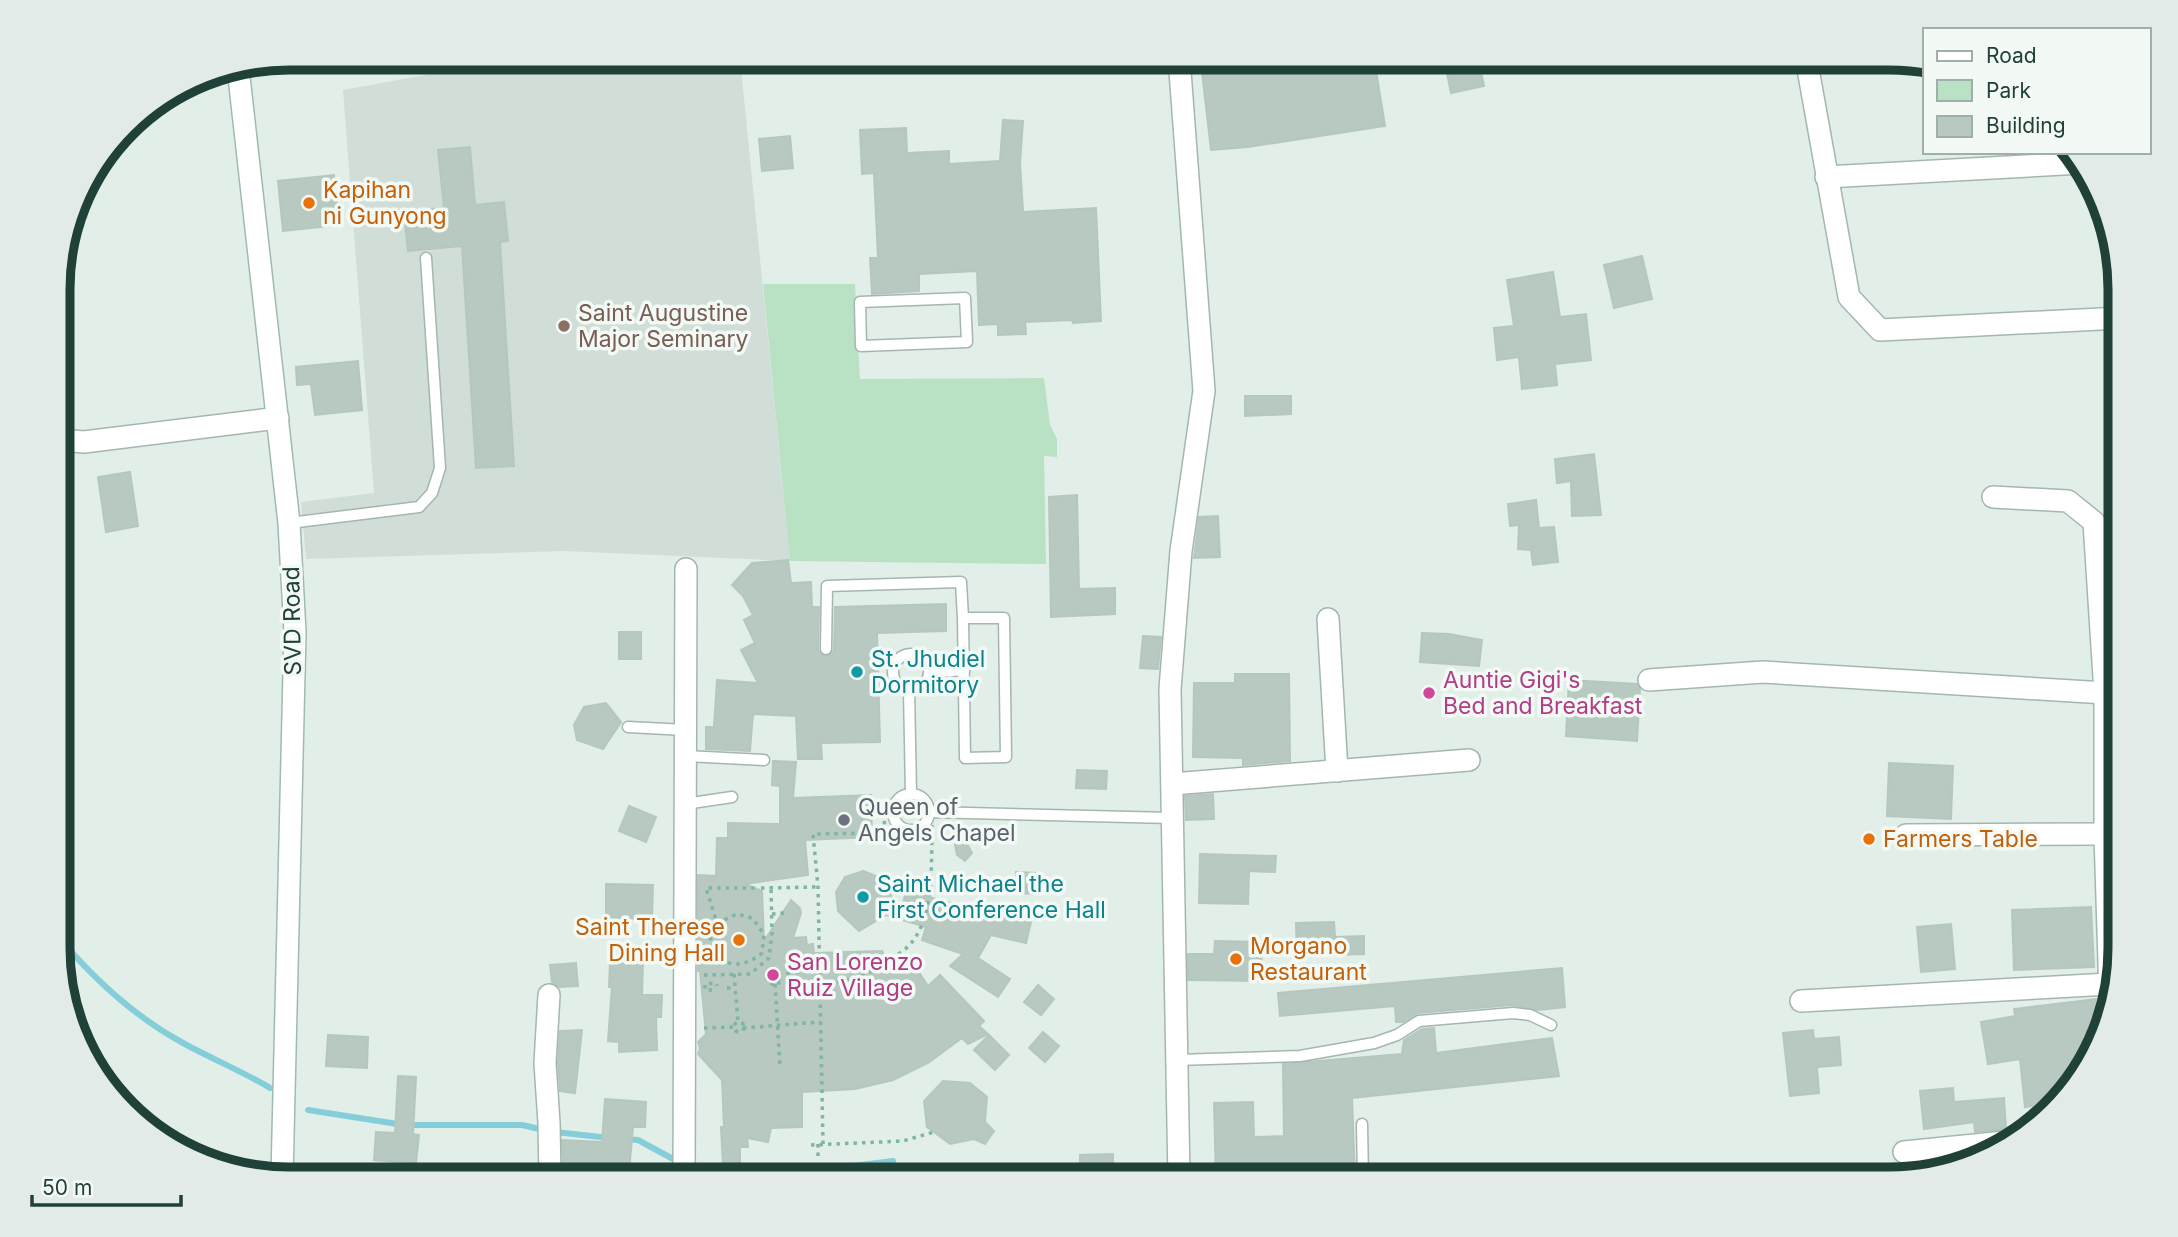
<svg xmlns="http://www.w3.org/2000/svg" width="2178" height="1237" font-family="Inter,sans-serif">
<rect width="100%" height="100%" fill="#e2eee8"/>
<polygon fill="#d0ded7" points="520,58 740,58 790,561 563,551 306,559 301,502 374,493 343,90"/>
<polygon fill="#b9e1c3" points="763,284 855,284 860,379 1044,378 1050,425 1057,439 1057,457 1044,456 1046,564 790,561"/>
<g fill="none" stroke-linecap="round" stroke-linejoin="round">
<g stroke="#84ced9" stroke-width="6">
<path d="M 60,939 C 95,980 135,1017 183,1043 C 212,1059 242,1071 270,1088"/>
<polyline points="308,1110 404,1125 522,1125 544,1130"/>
<polyline points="555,1132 610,1138"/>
<polyline points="624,1139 638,1140 710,1179"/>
<polyline points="747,1179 893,1161"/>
</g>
</g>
<g fill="#b7c9c1" stroke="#b4c8bf" stroke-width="2">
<polygon points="1244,58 1374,58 1385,126 1248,147 1211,150 1202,72 1236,68 1234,59"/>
<polygon points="1444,58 1478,58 1484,86 1451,93"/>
<polygon points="1003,120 1023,121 1020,163 1023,212 1096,208 1101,321 1073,323 1072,320 1025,322 1026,334 998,335 998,324 979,325 977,271 919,274 919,291 872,294 870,258 878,258 874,173 862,174 860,130 906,128 907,153 949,151 949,164 1000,161"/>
<polygon points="790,136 793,168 762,171 759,139"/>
<polygon points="470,147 475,205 504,202 508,241 500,242 514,466 476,468 462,246 408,251 404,212 444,208 438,150"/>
<polygon points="334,175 339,225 283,231 278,181"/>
<polygon points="1642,256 1652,299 1614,308 1604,265"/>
<polygon points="1553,272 1560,317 1586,314 1591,360 1555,364 1557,385 1522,389 1519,357 1497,360 1494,328 1514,326 1507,280"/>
<polygon points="358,361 362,410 315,415 311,384 297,385 296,367"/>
<polygon points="1245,396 1291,396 1291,414 1245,416"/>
<polygon points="1594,454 1601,515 1572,516 1571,481 1557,483 1555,459"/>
<polygon points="130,472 138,526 106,532 98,477"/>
<polygon points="1077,495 1079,589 1115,588 1115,614 1051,617 1049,497"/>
<polygon points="1536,500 1539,528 1554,527 1558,562 1533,565 1531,550 1518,549 1519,525 1510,526 1508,504"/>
<polygon points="1218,516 1220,557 1194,558 1199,517"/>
<polygon points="788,560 791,583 811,582 812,607 819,607 818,649 823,656 830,655 834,650 835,607 946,604 946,631 877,633 880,742 821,743 822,759 798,759 796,716 753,714 750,751 706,749 706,727 714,727 717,680 758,683 741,650 755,643 744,620 753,615 743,596 732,585 752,563"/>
<rect x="619" y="632" width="22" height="27"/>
<polygon points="1422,633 1449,634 1482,640 1479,666 1420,662"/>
<polygon points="1143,636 1161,637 1158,669 1140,668"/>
<polygon points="1235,674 1289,674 1290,761 1243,765 1243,758 1193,757 1194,683 1235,683"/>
<polygon points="1569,680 1637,684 1640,689 1637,741 1566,736"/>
<polygon points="606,703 621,722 603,749 577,740 574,725 584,707"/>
<polygon points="773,761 796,762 793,798 871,795 872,837 805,840 808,875 745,884 762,891 764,941 791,900 800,908 801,913 793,938 806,937 807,945 813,944 814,953 882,951 892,967 908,956 928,986 940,975 984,1021 979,1026 988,1034 968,1044 962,1038 928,1063 893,1080 855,1089 802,1092 802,1127 771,1128 768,1142 747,1138 748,1147 740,1147 740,1164 723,1166 721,1127 724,1127 722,1080 698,1054 700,1048 698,1042 706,1034 700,971 698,971 698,875 716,876 717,838 728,838 728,823 780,824 780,786 772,785"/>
<polygon points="1889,763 1953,766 1951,819 1887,816"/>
<polygon points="1077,770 1107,771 1106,789 1076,788"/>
<polygon points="1213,794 1214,819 1186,820 1185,796"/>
<polygon points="629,806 656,817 646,842 619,831"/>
<polygon points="966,842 972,853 965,861 957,855 955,844"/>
<polygon points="1200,854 1276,856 1275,872 1249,871 1248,904 1199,903"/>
<polygon points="863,871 881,878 900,912 907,889 938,900 1031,922 1026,943 991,935 978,958 1010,979 998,997 950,966 963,954 922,940 926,927 886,915 859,931 838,911 836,892 845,877"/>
<polygon points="1016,872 1037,873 1036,894 1015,893"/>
<polygon points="606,884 653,885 652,919 606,918"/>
<polygon points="2091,907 2094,967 2014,970 2012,910"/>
<polygon points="1334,922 1335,937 1364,936 1364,954 1297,956 1296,923"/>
<polygon points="1951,924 1955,969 1921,972 1917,927"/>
<polygon points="1215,941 1262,942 1261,981 1188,980 1188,954 1214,954"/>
<polygon points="576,963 578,986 559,987 552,982 550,965"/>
<polygon points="610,963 643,963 642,995 662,995 661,1017 656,1017 657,1050 619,1052 619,1042 608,1041 612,987 609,987"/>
<polygon points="1562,968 1565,1007 1538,1010 1512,1005 1418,1013 1403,1022 1396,1022 1395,1006 1280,1016 1278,993"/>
<polygon points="1038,985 1054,999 1041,1015 1024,1002"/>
<polygon points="2096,999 2100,1029 2089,1063 2052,1103 2025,1107 2020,1059 1988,1064 1981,1022 2015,1016 2014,1009"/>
<polygon points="1434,1028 1436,1053 1552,1038 1559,1076 1352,1098 1355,1179 1216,1179 1214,1103 1253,1102 1254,1137 1284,1136 1283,1064 1402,1054 1404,1040 1422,1029"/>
<polygon points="582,1030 575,1093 560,1091 558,1063 560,1031"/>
<polygon points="1813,1030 1814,1039 1839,1037 1841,1065 1817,1067 1819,1093 1790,1096 1783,1033"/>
<polygon points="1043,1032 1059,1046 1045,1062 1029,1048"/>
<polygon points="328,1035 368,1037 367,1068 326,1066"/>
<polygon points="989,1035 1009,1055 995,1070 974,1050"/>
<polygon points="398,1076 416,1077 413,1134 419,1135 416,1163 374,1160 376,1132 395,1133"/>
<polygon points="943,1081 970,1083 987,1097 985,1122 994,1131 985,1144 974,1139 950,1144 927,1127 924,1101"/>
<polygon points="1953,1088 1954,1102 2004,1098 2006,1129 1975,1132 1974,1122 1924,1129 1920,1091"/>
<polygon points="605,1099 646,1102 645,1127 633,1127 629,1172 608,1170 607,1179 582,1179 583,1169 563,1168 562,1140 602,1142"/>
<polygon points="1113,1154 1113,1169 1108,1173 1108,1179 1080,1179 1080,1155"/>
</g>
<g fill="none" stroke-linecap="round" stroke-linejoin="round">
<g stroke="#a4b7af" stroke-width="13">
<g id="lane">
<polygon points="965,298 967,342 861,346 860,302"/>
<polyline points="289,523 419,507 432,493 440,468 426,258"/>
<polyline points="826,649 827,586 961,582 963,618 965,758 1006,757 1004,618 963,618"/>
<circle cx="911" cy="672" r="18"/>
<polyline points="929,673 964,670"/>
<polyline points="909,690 911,794"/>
<polyline points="628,727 686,730"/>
<polyline points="686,756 764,760"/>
<circle cx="911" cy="812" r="18"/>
<polyline points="685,804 732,797"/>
<polyline points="929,812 1171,818"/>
<polyline points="1177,1060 1300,1056 1374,1043 1397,1035 1419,1021 1513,1013 1530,1015 1551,1025"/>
<polyline points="1362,1124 1363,1179"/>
<polyline points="1115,1176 1179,1173"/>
</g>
</g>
<g stroke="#a4b7af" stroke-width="24">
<g id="street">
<polyline points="1806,58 1849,297 1880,330 2120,318"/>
<polyline points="1826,177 2082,163"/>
<polyline points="60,440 84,442 278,418"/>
<polyline points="1993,497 2068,501 2094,522 2105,693 2105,834 2110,996"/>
<polyline points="1328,619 1337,771"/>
<polyline points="1649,680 1763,672 2105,693"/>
<polyline points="1172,784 1469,760"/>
<polyline points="1906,835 2105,834"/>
<polyline points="549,995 545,1063 549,1123 550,1179"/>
<polyline points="1801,1001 2109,984"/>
<polyline points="1904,1152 2015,1141"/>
<polyline points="684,1179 686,569"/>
<polyline points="1179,1179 1170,689 1181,551 1204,391 1179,58"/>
</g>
</g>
<g stroke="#9fbbb0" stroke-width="24">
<polyline id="secondary" points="238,68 289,523 295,632 282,1177"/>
</g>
<g stroke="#7fb5a3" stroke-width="3.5" stroke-dasharray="3.5 5" stroke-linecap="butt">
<polyline points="761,888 818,887"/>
<polyline points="772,914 785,913"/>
<path d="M 717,923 L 709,933 L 715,956 C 732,968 746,966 762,953 L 764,934 L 752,918 L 737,914 L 717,923 L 706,888 L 757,888"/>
<circle cx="773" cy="978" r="6"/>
<polyline points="734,974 738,1022"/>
<polyline points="778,974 820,970"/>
<polyline points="704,975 750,974 769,958 772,933 771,888"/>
<polyline points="777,983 820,980"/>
<polyline points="775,984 780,1067"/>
<path d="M 820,984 C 849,981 866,977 891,959 C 898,954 907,949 912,942 C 935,914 931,860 932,825"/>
<polyline points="727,988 735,988"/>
<polyline points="712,990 705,990 705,984 716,983 717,986"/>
<circle cx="739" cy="1027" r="5"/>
<polyline points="704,1028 734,1027"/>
<polyline points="743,1028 820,1022"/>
<polyline points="818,1144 818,1158"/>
<polyline points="823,1144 818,887 813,834 885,833 884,815 893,815"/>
<polyline points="811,1145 903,1141 934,1132"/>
</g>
<use href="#lane" stroke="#fff" stroke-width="10"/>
<use href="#street" stroke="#fff" stroke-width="21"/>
<use href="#secondary" stroke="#fff" stroke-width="21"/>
</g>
<g fill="#e8710a" stroke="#f3faf6" stroke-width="2.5">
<circle cx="309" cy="203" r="7"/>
<circle cx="1869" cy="839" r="7"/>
<circle cx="739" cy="940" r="7"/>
<circle cx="1236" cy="959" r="7"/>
</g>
<circle fill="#8d6e63" stroke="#f3faf6" stroke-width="2.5" cx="564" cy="326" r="7"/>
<g fill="#0f9aa8" stroke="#f3faf6" stroke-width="2.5">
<circle cx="857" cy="672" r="7"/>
<circle cx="863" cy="897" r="7"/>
</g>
<g fill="#d1479c" stroke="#f3faf6" stroke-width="2.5">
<circle cx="1429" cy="693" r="7"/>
<circle cx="773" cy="975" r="7"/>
</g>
<circle fill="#6b7280" stroke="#f3faf6" stroke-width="2.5" cx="844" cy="820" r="7"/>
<g text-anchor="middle" stroke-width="7" stroke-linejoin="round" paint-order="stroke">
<g font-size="23" fill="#c56008" stroke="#f3faf6" text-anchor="start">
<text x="323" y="198">Kapihan<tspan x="323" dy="26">ni Gunyong</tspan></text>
<text x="1883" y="847">Farmers Table</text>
<text x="725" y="935" text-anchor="end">Saint Therese<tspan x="725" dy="26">Dining Hall</tspan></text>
<text x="1250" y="954">Morgano<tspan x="1250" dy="26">Restaurant</tspan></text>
</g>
<g font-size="23" fill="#785e54" stroke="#f3faf6" text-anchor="start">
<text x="578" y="321">Saint Augustine<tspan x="578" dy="26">Major Seminary</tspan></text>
</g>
<g font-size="23" fill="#204137" stroke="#f3faf6">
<text transform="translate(292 621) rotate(-91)" y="8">SVD Road</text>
</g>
<g font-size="23" fill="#0d838f" stroke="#f3faf6" text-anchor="start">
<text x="871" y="667">St. Jhudiel<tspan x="871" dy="26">Dormitory</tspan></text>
<text x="877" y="892">Saint Michael the<tspan x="877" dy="26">First Conference Hall</tspan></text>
</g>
<g font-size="23" fill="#b23c85" stroke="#f3faf6" text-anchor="start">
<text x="1443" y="688">Auntie Gigi's<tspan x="1443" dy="26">Bed and Breakfast</tspan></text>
<text x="787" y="970">San Lorenzo<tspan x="787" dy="26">Ruiz Village</tspan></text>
</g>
<g font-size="23" fill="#5b616d" stroke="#f3faf6" text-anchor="start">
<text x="858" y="815">Queen of<tspan x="858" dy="26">Angels Chapel</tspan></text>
</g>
</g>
<path d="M0 0H2178V1237H0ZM289 70H1889A219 219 0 0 1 2108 289V948A219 219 0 0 1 1889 1167H289A219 219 0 0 1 70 948V289A219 219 0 0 1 289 70Z" fill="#e2ebe7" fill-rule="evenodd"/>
<path fill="none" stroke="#204137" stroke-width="9" d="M289 70H1889A219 219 0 0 1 2108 289V948A219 219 0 0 1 1889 1167H289A219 219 0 0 1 70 948V289A219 219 0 0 1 289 70Z"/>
<rect x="1923" y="28" width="228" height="126" fill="#f3faf6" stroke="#9fb0aa" stroke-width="2"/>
<rect x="1937" y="51" width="35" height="10" fill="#ffffff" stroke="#9fb0aa" stroke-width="2"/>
<text x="1986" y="63" font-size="21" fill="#204137">Road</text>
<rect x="1937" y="80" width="35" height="21" fill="#b9e1c3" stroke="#9fb0aa" stroke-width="2"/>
<text x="1986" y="98" font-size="21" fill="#204137">Park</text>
<rect x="1937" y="116" width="35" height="21" fill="#b7c9c1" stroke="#9fb0aa" stroke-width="2"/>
<text x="1986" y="133" font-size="21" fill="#204137">Building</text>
<path d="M32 1195v10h149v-10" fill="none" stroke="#204137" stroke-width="3.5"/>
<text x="42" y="1195" font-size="21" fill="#204137" stroke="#f3faf6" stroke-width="5" paint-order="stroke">50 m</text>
</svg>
